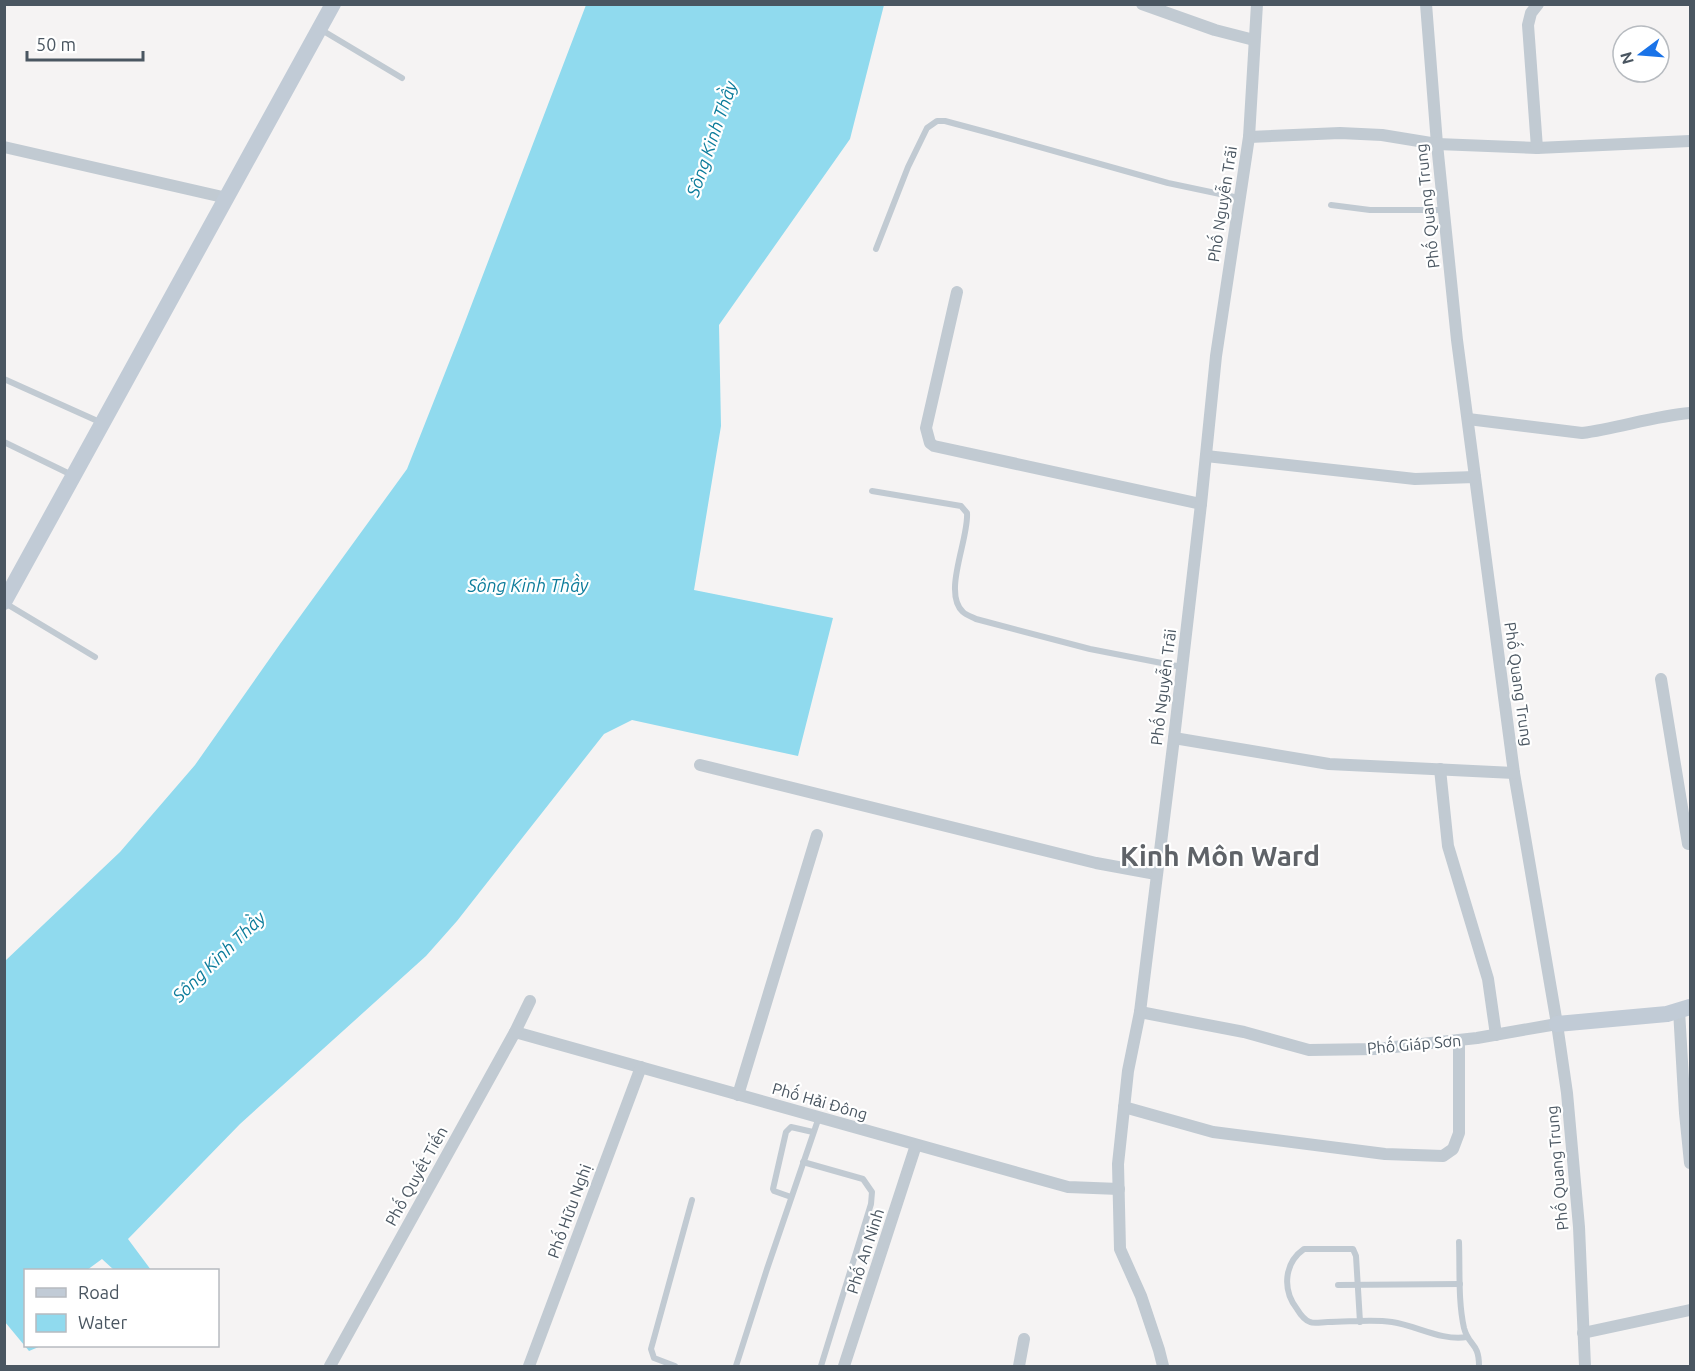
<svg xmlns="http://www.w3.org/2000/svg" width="1695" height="1371" font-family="Ubuntu,sans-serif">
<rect width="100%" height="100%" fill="#f5f3f3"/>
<polygon fill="#90daee" points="586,5 884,5 850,139 719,325 721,426 694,590 833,618 798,756 632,720 604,734 457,921 426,956 240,1124 128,1239 151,1270 114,1270 102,1259 87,1270 26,1270 26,1346 41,1346 29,1351 5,1322 5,961 120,852 195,765 280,644 407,469 460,335"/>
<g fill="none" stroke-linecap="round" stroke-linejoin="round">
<g stroke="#c1cad2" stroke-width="6">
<polyline points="320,29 402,78"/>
<polyline points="1331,205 1370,210 1444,210"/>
<polyline points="876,249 908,167 927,128 937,121 945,121 986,132 1168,183 1239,198"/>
<polyline points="4,379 102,423"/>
<polyline points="4,442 74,476"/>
<path d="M 872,491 L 961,506 L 967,513 C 969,539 942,593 963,612 C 966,615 972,617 976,619 L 1090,649 L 1182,667"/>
<polyline points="5,603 95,657"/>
<polyline points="803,1162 863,1179 872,1192 871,1204 821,1366"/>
<polyline points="791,1197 774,1191 773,1189 786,1132 791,1127 813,1132"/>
<path d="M 1459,1242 C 1460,1270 1458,1301 1464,1328 C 1469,1347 1479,1342 1479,1366"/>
<polyline points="1338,1285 1460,1284"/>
<path d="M 1360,1322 L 1356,1256 L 1353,1249 L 1304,1249 C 1284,1263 1282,1290 1297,1309 C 1300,1314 1304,1320 1310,1322 C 1314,1324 1322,1322 1328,1322 C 1349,1322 1371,1319 1392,1322 C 1418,1326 1441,1341 1467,1337"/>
<polyline points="675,1366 654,1358 651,1349 692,1200"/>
<polyline points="736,1366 767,1269 819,1117"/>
</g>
<g stroke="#c1cad2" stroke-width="12">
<polyline points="1142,4 1215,30 1254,40"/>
<polyline points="1426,4 1437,144 1457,340 1514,773 1557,1024 1567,1093 1579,1227 1585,1366"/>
<polyline points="1249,137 1340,133 1382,135 1437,144 1537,148 1690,141"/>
<polyline points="4,147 227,198"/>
<polyline points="1537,148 1528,25 1531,13 1538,4"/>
<polyline points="957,292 926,428 930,443 934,446 1201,504"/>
<path d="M 1468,419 L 1582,433 C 1619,428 1654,416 1690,413"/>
<polyline points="1206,456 1415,479 1475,477"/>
<polyline points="1661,679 1688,844 1690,843"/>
<polyline points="1174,738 1329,764 1514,773"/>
<polyline points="700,765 1096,863 1156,874"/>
<polyline points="1440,769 1448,846 1488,979 1496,1035"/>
<polyline points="1679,1010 1685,1113 1690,1163"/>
<polyline points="1140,1012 1244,1032 1309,1050 1376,1049 1477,1038 1557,1024"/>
<polyline points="515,1032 1068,1187 1119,1189"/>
<polyline points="738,1095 817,835"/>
<polyline points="1124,1107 1213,1132 1385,1154 1443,1156 1453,1149 1459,1133 1459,1040"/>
<polyline points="1583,1333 1690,1310"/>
<polyline points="330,1366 515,1032 530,1001"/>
<polyline points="529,1366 641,1067"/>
<polyline points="844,1366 916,1145"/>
<polyline points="1019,1366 1024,1339"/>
<polyline points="1163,1366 1159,1350 1141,1296 1120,1249 1118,1164 1128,1071 1140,1012 1174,738 1201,504 1216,356 1249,137 1257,4"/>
</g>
<g stroke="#c1cbd6" stroke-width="16">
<polyline points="4,602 333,4"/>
<polyline points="1557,1024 1667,1014 1690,1007"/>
</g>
</g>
<g text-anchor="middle" stroke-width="4.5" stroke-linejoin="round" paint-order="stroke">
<g font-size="16" fill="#4a5661" stroke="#fff">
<text transform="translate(1222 204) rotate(-81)" y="6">Phố Nguyễn Trãi</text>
<text transform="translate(1427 206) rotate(-96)" y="6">Phố Quang Trung</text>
<text transform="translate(1519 684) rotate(82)" y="6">Phố Quang Trung</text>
<text transform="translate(1163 687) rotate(-83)" y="6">Phố Nguyễn Trãi</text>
<text transform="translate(1414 1044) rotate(-5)" y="6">Phố Giáp Sơn</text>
<text transform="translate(820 1101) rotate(16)" y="6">Phố Hải Đông</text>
<text transform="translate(1557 1168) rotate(-95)" y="6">Phố Quang Trung</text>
<text transform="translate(416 1176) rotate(-61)" y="6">Phố Quyết Tiến</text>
<text transform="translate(569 1211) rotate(-70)" y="6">Phố Hữu Nghị</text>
<text transform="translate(865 1251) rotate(-72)" y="6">Phố An Ninh</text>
</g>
<g font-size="18" font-style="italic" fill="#0c7c9b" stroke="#fff">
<text transform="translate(712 139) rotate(-71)" y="6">Sông Kinh Thầy</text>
<text x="528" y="592">Sông Kinh Thầy</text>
<text transform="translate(219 957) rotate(-44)" y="6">Sông Kinh Thầy</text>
</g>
<g font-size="28" font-weight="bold" fill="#5f6368" stroke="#fff">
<text x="1220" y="866">Kinh Môn Ward</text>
</g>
</g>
<rect width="1695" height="1371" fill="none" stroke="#4a5661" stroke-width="12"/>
<rect x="24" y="1269" width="195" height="78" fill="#ffffff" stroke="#b7bbc0" stroke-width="1.5"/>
<rect x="36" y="1288" width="30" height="9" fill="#c1cbd6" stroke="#b7bbc0" stroke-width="1.5"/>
<text x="78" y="1299" font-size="18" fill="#4a5661">Road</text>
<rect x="36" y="1314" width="30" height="18" fill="#90daee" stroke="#b7bbc0" stroke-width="1.5"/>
<text x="78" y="1329" font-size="18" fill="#4a5661">Water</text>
<g transform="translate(1641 54) rotate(254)"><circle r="28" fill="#ffffff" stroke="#b7bbc0" stroke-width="1.5"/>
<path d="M0-4.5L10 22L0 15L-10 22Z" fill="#1a73e8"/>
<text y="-9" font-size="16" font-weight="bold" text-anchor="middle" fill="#4a5661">N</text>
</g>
<path d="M27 51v9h116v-9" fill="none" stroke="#4a5661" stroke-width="3"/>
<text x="36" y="51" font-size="18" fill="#4a5661" stroke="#ffffff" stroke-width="4.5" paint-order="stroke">50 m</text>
</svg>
